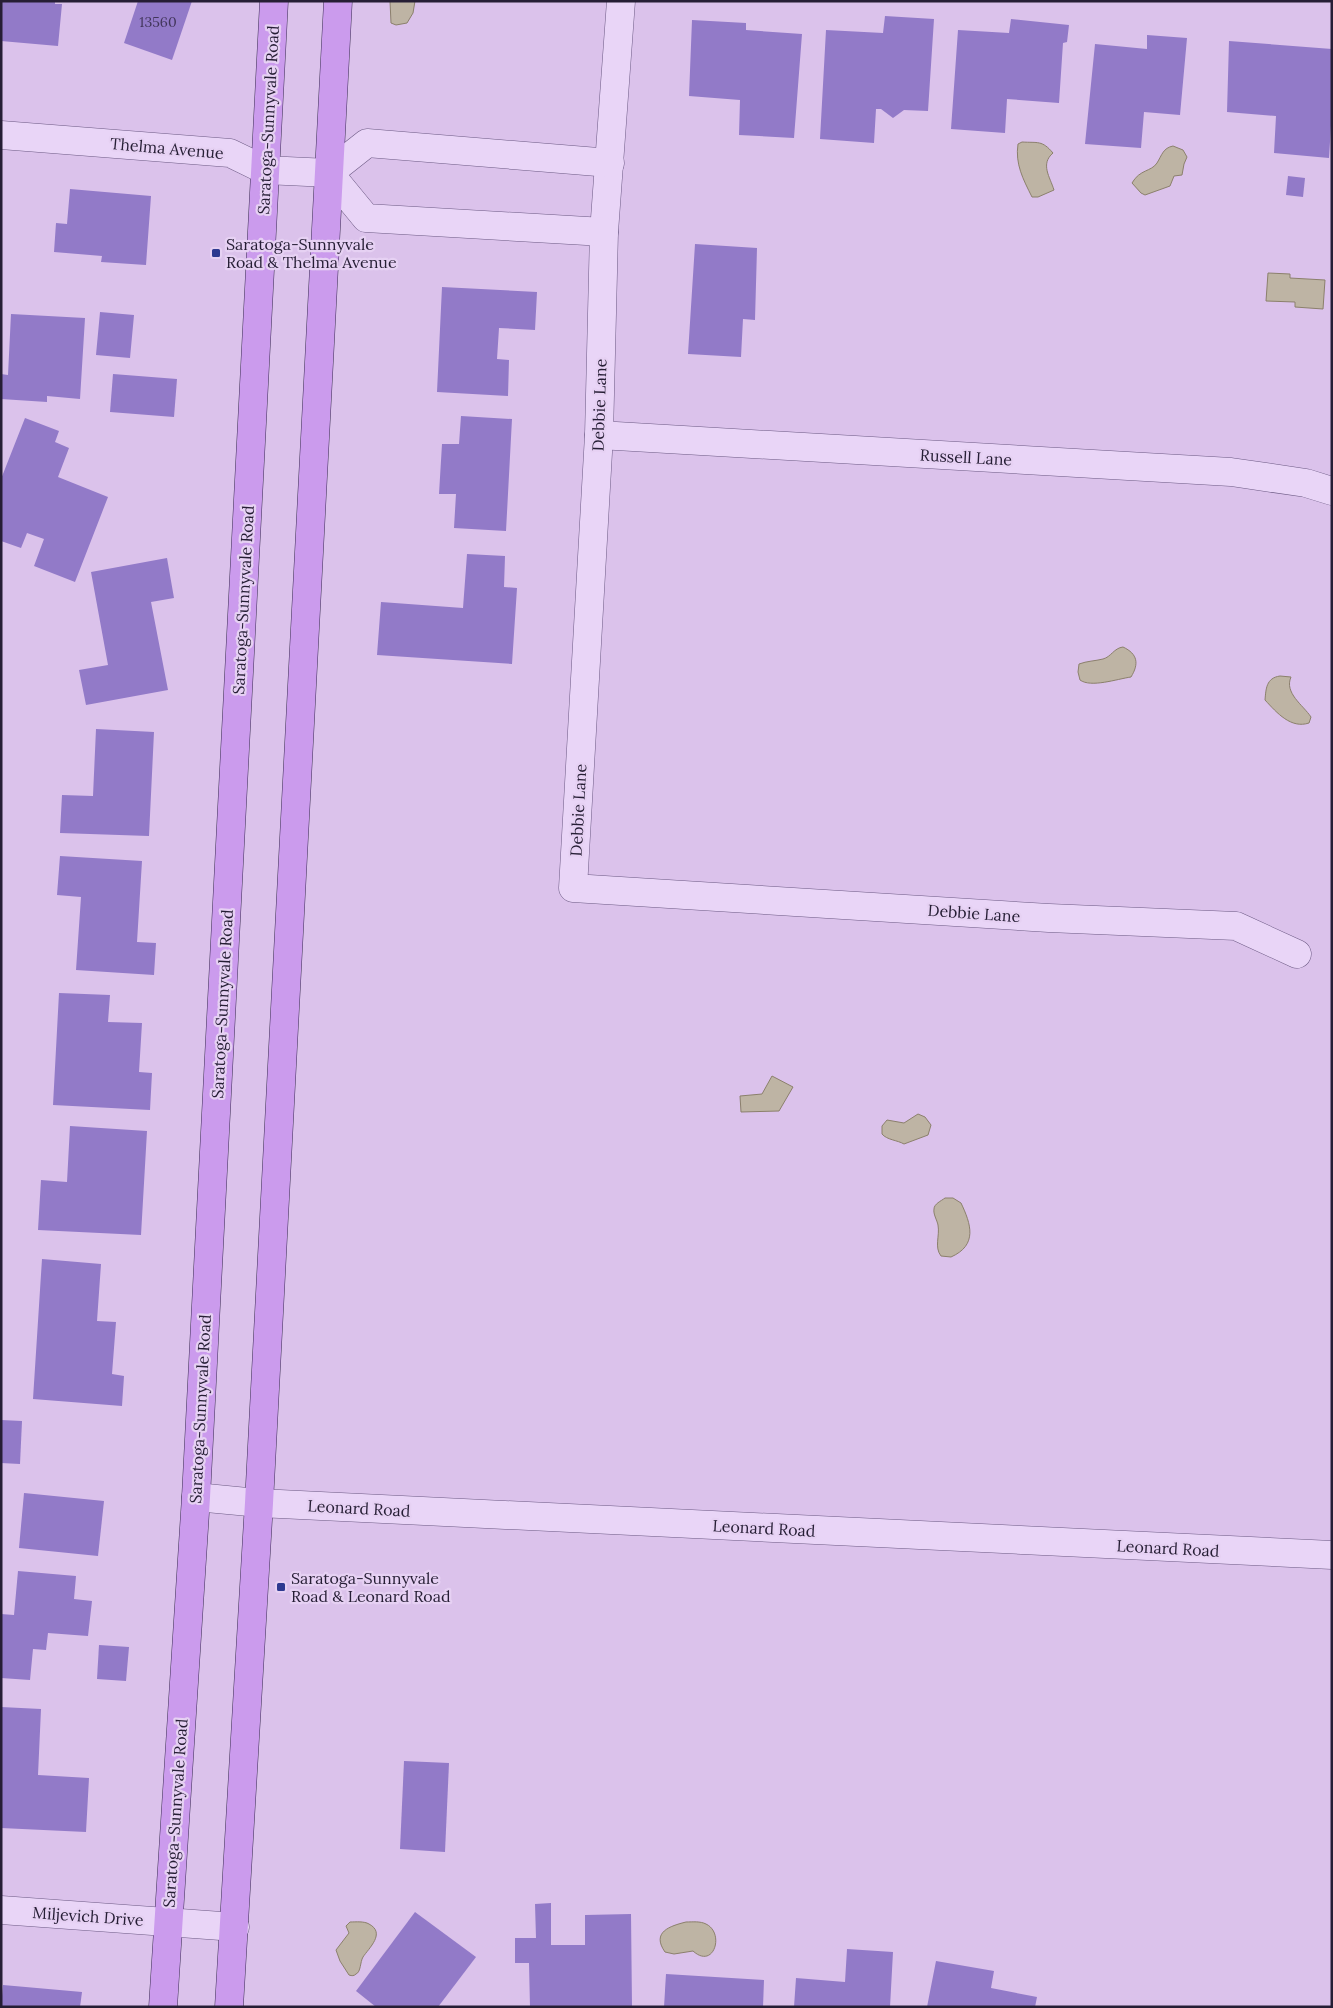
<svg xmlns="http://www.w3.org/2000/svg" width="1333" height="2008" font-family="Lora,serif">
<rect width="100%" height="100%" fill="#dbc2eb"/>
<g fill="#beb4a4" stroke="#8b806c">
<polygon points="390,1 415,1 413,13 407,23 396,25 391,23"/>
<path d="M 1022,142 C 1038,143 1042,140 1053,153 C 1040,164 1050,177 1054,190 L 1038,197 L 1032,197 C 1023,179 1015,164 1018,144 Z"/>
<path d="M 1173,146 L 1183,150 L 1187,157 L 1184,164 L 1182,175 L 1174,176 L 1170,186 L 1145,195 L 1141,193 L 1132,183 C 1140,169 1151,172 1157,163 C 1162,155 1163,148 1173,146 Z"/>
<polygon points="1268,273 1290,274 1290,278 1325,280 1323,309 1295,307 1295,302 1266,301"/>
<path d="M 1123,647 C 1138,654 1139,664 1131,677 C 1117,679 1091,688 1080,680 L 1078,672 L 1079,664 C 1087,661 1095,661 1103,659 C 1111,657 1114,648 1123,647 Z"/>
<path d="M 1280,676 L 1291,677 C 1284,693 1303,705 1311,717 L 1309,723 C 1291,729 1277,713 1265,700 C 1266,689 1266,678 1280,676 Z"/>
<polygon points="772,1076 793,1087 779,1111 741,1112 740,1096 762,1094"/>
<path d="M 918,1114 L 925,1117 L 931,1125 L 928,1135 L 904,1144 C 897,1140 887,1140 882,1134 L 882,1126 L 887,1120 L 904,1123 Z"/>
<path d="M 945,1198 L 953,1198 L 961,1203 C 971,1224 978,1245 951,1257 L 941,1256 C 934,1247 940,1236 938,1225 C 937,1220 933,1214 934,1209 C 934,1204 941,1201 945,1198 Z"/>
<path d="M 350,1922 C 356,1922 364,1921 369,1924 C 386,1933 369,1948 363,1957 C 360,1962 361,1972 356,1974 C 354,1976 352,1976 349,1975 L 340,1961 L 336,1950 L 349,1933 L 346,1926 Z"/>
<path d="M 686,1922 C 693,1922 700,1921 706,1924 C 725,1933 714,1970 693,1951 L 674,1954 L 665,1952 C 651,1932 670,1926 686,1922 Z"/>
</g>
<g fill="#927ac8">
<polygon points="1,1 55,1 55,4 62,4 58,46 1,41"/>
<polygon points="138,1 192,1 172,60 124,43"/>
<polygon points="885,16 934,19 928,111 904,110 893,118 881,109 876,109 874,143 820,139 826,30 883,33"/>
<polygon points="1011,19 1069,25 1067,42 1063,43 1059,103 1007,99 1005,133 951,129 958,30 1009,33"/>
<polygon points="692,20 746,23 746,30 802,34 794,138 739,135 740,100 689,96"/>
<polygon points="1147,35 1187,38 1180,115 1144,112 1141,148 1085,144 1095,44 1147,49"/>
<polygon points="1229,41 1332,49 1332,109 1329,158 1274,153 1276,116 1227,112"/>
<polygon points="1288,176 1305,178 1303,197 1286,195"/>
<polygon points="70,189 151,196 146,265 101,262 102,256 54,252 56,223 67,224"/>
<polygon points="695,244 757,248 755,320 743,319 741,357 688,354"/>
<polygon points="442,287 537,292 535,330 499,328 497,359 509,360 508,396 437,392"/>
<polygon points="100,312 134,315 130,358 96,355"/>
<polygon points="11,314 85,318 80,399 47,396 47,402 1,399 1,374 8,375"/>
<polygon points="113,374 177,379 174,417 110,412"/>
<polygon points="461,416 512,419 506,531 454,528 456,494 439,494 442,444 459,444"/>
<polygon points="25,418 59,431 55,442 69,448 58,477 108,497 75,582 34,566 44,539 27,533 21,548 1,541 1,479"/>
<polygon points="467,554 505,556 504,587 517,588 512,664 377,655 381,602 463,608"/>
<polygon points="167,558 174,598 151,602 168,690 86,705 79,670 108,665 91,572"/>
<polygon points="96,729 154,732 149,836 60,833 62,795 93,796"/>
<polygon points="60,856 142,861 137,942 156,943 154,975 76,970 81,897 57,895"/>
<polygon points="59,993 110,995 108,1022 142,1023 139,1072 152,1073 150,1110 53,1105"/>
<polygon points="70,1126 147,1131 141,1235 38,1230 41,1180 67,1182"/>
<polygon points="42,1259 101,1264 97,1321 116,1322 112,1374 124,1376 122,1406 33,1399"/>
<polygon points="1,1420 22,1421 20,1464 1,1463"/>
<polygon points="24,1493 104,1501 98,1556 19,1548"/>
<polygon points="18,1571 76,1576 74,1599 92,1601 88,1636 48,1633 46,1650 33,1649 30,1680 1,1678 1,1614 14,1615"/>
<polygon points="99,1645 129,1647 126,1681 97,1679"/>
<polygon points="1,1707 41,1709 38,1775 89,1778 86,1832 1,1828"/>
<polygon points="404,1761 449,1763 445,1852 400,1849"/>
<polygon points="551,1903 551,1945 585,1945 585,1915 631,1914 632,2007 530,2007 529,1963 515,1963 515,1938 536,1938 535,1904"/>
<polygon points="415,1912 476,1957 438,2007 376,2007 356,1991"/>
<polygon points="847,1949 893,1952 890,2007 794,2007 796,1978 845,1982"/>
<polygon points="936,1961 994,1971 991,1988 1037,1997 1035,2007 927,2007"/>
<polygon points="666,1974 764,1980 763,2007 664,2007"/>
<polygon points="3,1985 82,1992 80,2007 1,2007"/>
</g>
<g fill="none" stroke-linecap="round" stroke-linejoin="round">
<g stroke="#6c5a84" stroke-width="29">
<g id="minor">
<polyline points="621,1 604,232 599,435 573,888 1049,918 1236,926 1297,954"/>
<polyline points="1,135 230,153 265,170 329,173"/>
<polyline points="604,232 366,218 329,173 367,143 610,163"/>
<polyline points="599,435 1231,472 1306,483 1332,491"/>
<polyline points="196,1497 259,1503 1332,1555"/>
<polyline points="1,1910 235,1927"/>
</g>
</g>
<g stroke="#3b2e52" stroke-width="29">
<g id="major">
<polyline points="163,2007 196,1497 274,1"/>
<polyline points="229,2007 259,1503 338,1"/>
</g>
</g>
<use href="#minor" stroke="#e9d5f7" stroke-width="28"/>
<use href="#major" stroke="#cb9bed" stroke-width="28"/>
</g>
<g fill="#2d3990" stroke="#e6d1f3" stroke-width="2">
<rect x="211" y="248" width="10" height="10" rx="2.5"/>
<rect x="276" y="1582" width="10" height="10" rx="2.5"/>
</g>
<g text-anchor="middle" stroke-width="4.5" stroke-linejoin="round" paint-order="stroke">
<g font-size="14" fill="#41355a">
<text x="158" y="27">13560</text>
</g>
<g font-size="16" fill="#261e35" stroke="#e6d1f3">
<text transform="translate(268 120) rotate(-87)" y="6">Saratoga-Sunnyvale Road</text>
<text transform="translate(167 148) rotate(5)" y="6">Thelma Avenue</text>
<text transform="translate(599 405) rotate(-88)" y="6">Debbie Lane</text>
<text transform="translate(966 457) rotate(3)" y="6">Russell Lane</text>
<text transform="translate(243 600) rotate(-87)" y="6">Saratoga-Sunnyvale Road</text>
<text transform="translate(578 810) rotate(-87)" y="6">Debbie Lane</text>
<text transform="translate(974 913) rotate(4)" y="6">Debbie Lane</text>
<text transform="translate(222 1004) rotate(-87)" y="6">Saratoga-Sunnyvale Road</text>
<text transform="translate(200 1409) rotate(-87)" y="6">Saratoga-Sunnyvale Road</text>
<text transform="translate(359 1508) rotate(3)" y="6">Leonard Road</text>
<text transform="translate(764 1528) rotate(3)" y="6">Leonard Road</text>
<text transform="translate(1168 1548) rotate(3)" y="6">Leonard Road</text>
<text transform="translate(175 1813) rotate(-86)" y="6">Saratoga-Sunnyvale Road</text>
<text transform="translate(88 1916) rotate(4)" y="6">Miljevich Drive</text>
</g>
<g font-size="16" fill="#261e35" stroke="#e6d1f3" text-anchor="start">
<text x="226" y="250">Saratoga-Sunnyvale<tspan x="226" dy="18">Road &amp; Thelma Avenue</tspan></text>
<text x="291" y="1584">Saratoga-Sunnyvale<tspan x="291" dy="18">Road &amp; Leonard Road</tspan></text>
</g>
</g>
<rect width="1333" height="2008" fill="none" stroke="#261e35" stroke-width="5"/>
</svg>
